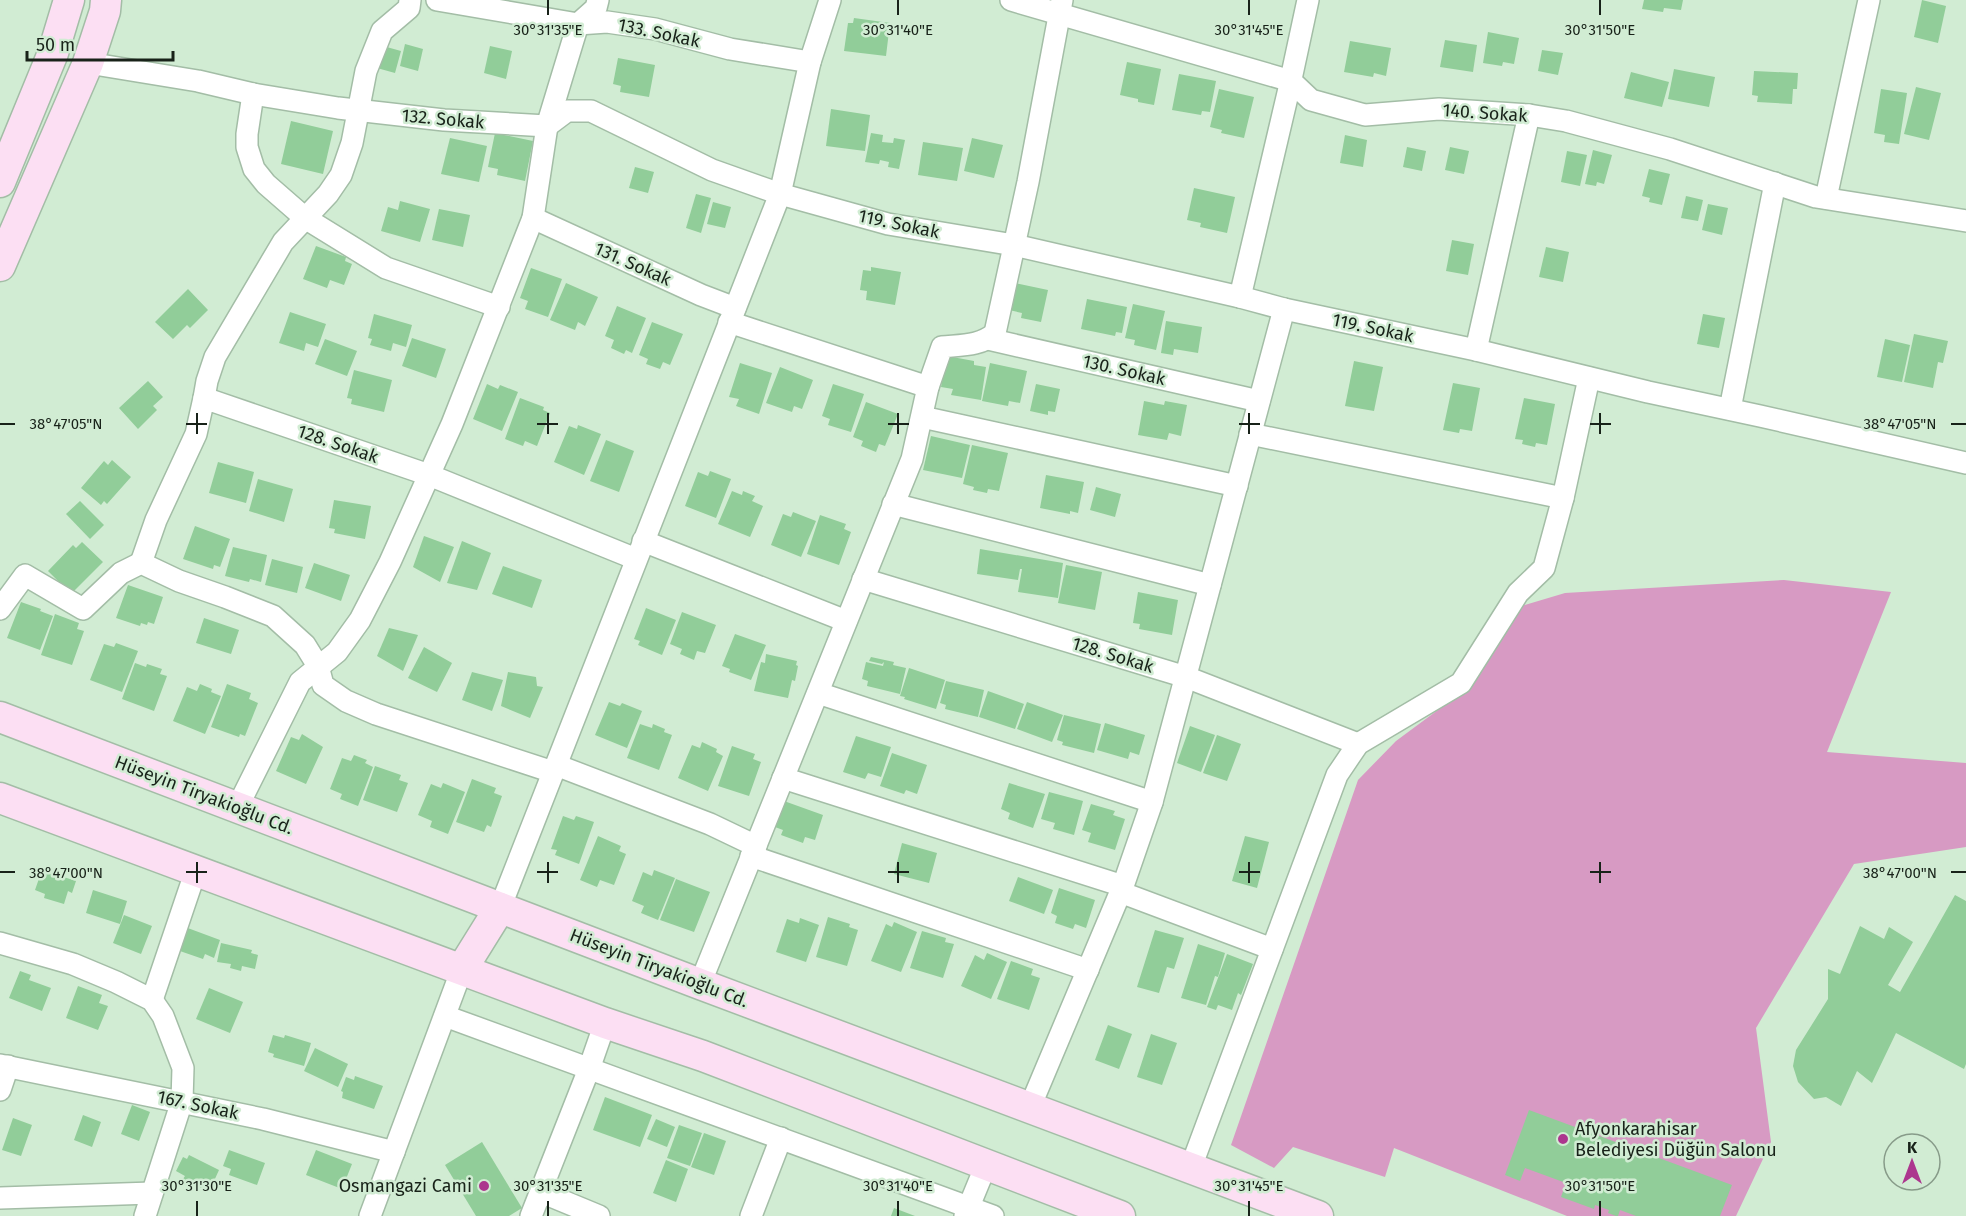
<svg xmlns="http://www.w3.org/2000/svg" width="1966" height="1216" font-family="'Fira Sans',sans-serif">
<rect width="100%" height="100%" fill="#d1ecd3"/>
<polygon fill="#d79ac3" points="1784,580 1891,592 1827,752 1966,763 1966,847 1854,864 1756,1028 1771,1142 1736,1216 1567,1216 1394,1148 1385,1177 1293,1147 1274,1168 1231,1145 1358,780 1396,741 1469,687 1518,607 1565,593"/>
<g fill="#91cd99">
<polygon points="1644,0 1683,0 1681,10 1664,8 1663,12 1642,9"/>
<polygon points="1922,0 1946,6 1938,43 1914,37"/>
<polygon points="854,18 890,23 886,56 844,51 848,23 853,23"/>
<polygon points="1488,32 1519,38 1514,64 1503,62 1502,66 1483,63"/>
<polygon points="1445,40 1477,45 1473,72 1440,67"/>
<polygon points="1350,41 1391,48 1386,76 1374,73 1373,77 1344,72"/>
<polygon points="405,44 423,49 418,71 400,66"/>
<polygon points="383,46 401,51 395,73 377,68"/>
<polygon points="490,46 512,51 506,79 484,73"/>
<polygon points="1542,50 1563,53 1558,75 1538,71"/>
<polygon points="618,58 655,65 649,97 620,92 621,86 613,84"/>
<polygon points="1127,62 1161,69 1154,105 1138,102 1138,99 1120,95"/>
<polygon points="1674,69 1715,77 1709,107 1668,99"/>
<polygon points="1754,71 1798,73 1797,89 1793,89 1792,104 1757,102 1758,96 1752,95"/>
<polygon points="1631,72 1669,82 1662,107 1624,98"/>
<polygon points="1179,74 1216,81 1210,112 1202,111 1201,115 1172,110"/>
<polygon points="1916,87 1941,93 1929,140 1904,134"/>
<polygon points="1219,89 1254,97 1244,138 1221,133 1222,130 1210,127"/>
<polygon points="1881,89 1907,93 1899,144 1884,142 1885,135 1874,133"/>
<polygon points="831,109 870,115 865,151 826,146"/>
<polygon points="291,121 333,131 323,174 281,164"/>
<polygon points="495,133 533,141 525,181 497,175 498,169 488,167"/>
<polygon points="871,133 883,135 882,142 893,143 894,138 905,140 899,169 888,167 889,162 880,160 879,164 865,162"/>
<polygon points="1345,135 1367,140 1363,167 1340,163"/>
<polygon points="450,138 487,146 479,182 441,174"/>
<polygon points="972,138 1003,145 994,178 964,171"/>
<polygon points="923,142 963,148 957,181 918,175"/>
<polygon points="1407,147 1426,151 1422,171 1403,167"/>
<polygon points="1450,147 1469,151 1464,174 1445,170"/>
<polygon points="1593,150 1612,155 1604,184 1597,182 1596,186 1585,184"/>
<polygon points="1567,151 1587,155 1580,186 1561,182"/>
<polygon points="635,167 654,172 648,193 629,188"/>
<polygon points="1649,169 1670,174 1662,205 1649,202 1650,198 1642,196"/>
<polygon points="1194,188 1235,197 1227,233 1200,227 1201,223 1187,220"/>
<polygon points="696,194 711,198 701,233 686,228"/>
<polygon points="1686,196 1703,200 1698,221 1681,218"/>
<polygon points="400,201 430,209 420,242 381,231 388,207 398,210"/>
<polygon points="713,202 731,207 725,228 707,224"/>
<polygon points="1708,204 1728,208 1722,235 1702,230"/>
<polygon points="439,209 470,215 463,247 432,240"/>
<polygon points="1452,240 1474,244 1468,275 1446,271"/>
<polygon points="316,246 346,257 345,261 352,264 344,285 330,280 327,288 303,279"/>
<polygon points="1546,247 1569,252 1563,282 1539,277"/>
<polygon points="871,267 901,272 895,305 866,300 867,291 860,290 863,270 871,271"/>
<polygon points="531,268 562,279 548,317 525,309 528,301 520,298"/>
<polygon points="1006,281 1048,290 1041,322 1021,318 1022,313 1000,308"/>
<polygon points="566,283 598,297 585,326 578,322 575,330 550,320"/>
<polygon points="188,289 208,310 190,328 187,325 173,339 155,322"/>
<polygon points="1087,299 1127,307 1122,333 1116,332 1115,336 1081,329"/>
<polygon points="1133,304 1165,311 1156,350 1134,345 1135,340 1125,338"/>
<polygon points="617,306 646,318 632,353 626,350 624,354 611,348 614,340 605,336"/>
<polygon points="290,312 326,324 318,347 306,343 304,351 279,343"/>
<polygon points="374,314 412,325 406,347 393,343 391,351 370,345 372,339 368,338"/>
<polygon points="1703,314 1725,318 1719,348 1697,344"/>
<polygon points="1166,321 1202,327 1198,353 1174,349 1173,355 1161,353"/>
<polygon points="652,322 683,334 670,365 663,362 660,369 646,364 648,359 639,355"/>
<polygon points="1914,334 1948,341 1943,363 1938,362 1933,388 1904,382"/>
<polygon points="412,338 446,349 436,378 402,366"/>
<polygon points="325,339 357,351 347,376 315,364"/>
<polygon points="1885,339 1910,345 1902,382 1877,377"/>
<polygon points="947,356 974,361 974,365 986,367 981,400 951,395 953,389 941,387"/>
<polygon points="1354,361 1383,367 1374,411 1345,406"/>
<polygon points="740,363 772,373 759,414 736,406 739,399 729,397"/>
<polygon points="990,363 1027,371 1020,403 1009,401 1008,406 982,401"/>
<polygon points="780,367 813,380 802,409 794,406 792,412 766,403"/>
<polygon points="354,370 392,380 384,412 351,404 352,399 347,398"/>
<polygon points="148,381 163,397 153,406 157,410 138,429 119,408"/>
<polygon points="1453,383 1480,388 1472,431 1460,429 1459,433 1443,430"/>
<polygon points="487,384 498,389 500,385 518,392 502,431 473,419"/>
<polygon points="833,384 864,394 851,432 828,425 830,419 822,416"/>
<polygon points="1036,384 1060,389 1055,412 1048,411 1048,415 1030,411"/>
<polygon points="520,398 544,407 543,410 550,413 537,446 525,441 523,446 505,439"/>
<polygon points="1524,398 1555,404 1547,445 1536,443 1535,447 1522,444 1523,440 1515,439"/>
<polygon points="1144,401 1164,405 1165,401 1187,405 1181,436 1169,433 1167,440 1138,435"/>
<polygon points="866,402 898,414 885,446 879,444 876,452 861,446 863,441 853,437"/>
<polygon points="578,425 601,434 584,475 554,462 569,426 577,429"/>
<polygon points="931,436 970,445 962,478 923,470"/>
<polygon points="606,440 634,451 619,492 590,481"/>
<polygon points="972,445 1008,453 999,491 988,489 987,493 973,490 974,487 963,484"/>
<polygon points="112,460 131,477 107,504 104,501 101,505 81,488 104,461 108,465"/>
<polygon points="218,462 254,472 246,503 209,493"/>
<polygon points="710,471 731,479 716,518 685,506 698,472 708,476"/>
<polygon points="1046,475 1084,482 1078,513 1070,511 1070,514 1040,508"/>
<polygon points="258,479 293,489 284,522 249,511"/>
<polygon points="1096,487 1121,494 1115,517 1090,510"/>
<polygon points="732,491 742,495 743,491 755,496 752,501 763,506 750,537 718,524"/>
<polygon points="334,500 371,506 365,539 334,533 335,529 329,528"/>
<polygon points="80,501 104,525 90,539 66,514"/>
<polygon points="793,512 816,521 801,557 771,545 783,514 791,517"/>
<polygon points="820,515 846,524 844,529 851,532 839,565 807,554"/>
<polygon points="195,526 230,539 220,567 214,565 213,569 183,559"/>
<polygon points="424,536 454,547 440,582 413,567"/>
<polygon points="462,541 491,553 477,590 447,583"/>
<polygon points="82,542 103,562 71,594 48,571 73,545 76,548"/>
<polygon points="233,547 267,555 261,582 250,579 249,582 225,576"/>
<polygon points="980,549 1063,563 1058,598 1018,592 1022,569 1020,569 1018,580 977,574"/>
<polygon points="272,559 303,567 297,593 265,585"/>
<polygon points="314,563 350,575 341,601 305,588"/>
<polygon points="1066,565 1102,572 1095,610 1058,603"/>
<polygon points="503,566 542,580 532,608 492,594"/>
<polygon points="128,585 163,597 154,624 148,622 147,625 141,623 140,626 116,618"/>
<polygon points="1138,592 1178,600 1172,635 1139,629 1140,624 1133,623"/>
<polygon points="21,602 41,609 40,611 53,616 40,650 7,638"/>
<polygon points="646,608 676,620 662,655 638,645 640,641 634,639"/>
<polygon points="682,612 716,625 705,653 697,651 694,660 680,654 682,649 670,644"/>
<polygon points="55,614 79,623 77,629 84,631 72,665 41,655"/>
<polygon points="204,618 239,630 231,654 196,643"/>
<polygon points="389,628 418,635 403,671 377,656"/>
<polygon points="735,634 766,645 751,680 729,672 730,669 722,666"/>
<polygon points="116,643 138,651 122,692 90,680 104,644 114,647"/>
<polygon points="424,647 452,663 437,692 408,678"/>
<polygon points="766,654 797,661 796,665 798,666 795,681 792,680 788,698 754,691 761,662 765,663"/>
<polygon points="871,657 894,662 893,665 906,668 900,694 867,686 868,681 862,679 866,662 883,666 884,662 882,664 869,661"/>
<polygon points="135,663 146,667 147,664 162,669 160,674 167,676 154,711 122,699"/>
<polygon points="909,668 945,680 936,709 904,699 905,697 900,696"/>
<polygon points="472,672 503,680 492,711 462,700"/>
<polygon points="508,672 536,677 537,686 543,687 530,718 501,706"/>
<polygon points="946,681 984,690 978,717 945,709 946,705 940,703"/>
<polygon points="200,684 212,689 211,692 221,696 205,734 173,721 187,687 197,691"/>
<polygon points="227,684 251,693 249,699 258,703 245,736 240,734 239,737 211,727"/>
<polygon points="988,691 1024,704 1015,729 979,717"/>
<polygon points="609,702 620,706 622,703 642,711 627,748 595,735"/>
<polygon points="1027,702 1063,715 1052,742 1017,729"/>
<polygon points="1064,715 1101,724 1094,753 1062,745 1063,742 1057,740"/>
<polygon points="1105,723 1145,735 1139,755 1130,752 1128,759 1097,750"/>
<polygon points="640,724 652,728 653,724 665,729 664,732 672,735 659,770 627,758"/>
<polygon points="1190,726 1215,735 1201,772 1177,763"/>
<polygon points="302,734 323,747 306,784 276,771 291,737 299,740"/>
<polygon points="1217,735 1241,744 1227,781 1203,773"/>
<polygon points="856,736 891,747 881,777 868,773 865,779 843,772"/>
<polygon points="702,742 717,749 716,752 723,756 708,791 678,778 692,745 700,748"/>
<polygon points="732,746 755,754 753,759 761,762 749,796 718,786"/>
<polygon points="892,753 927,765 917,794 906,790 904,794 880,786"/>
<polygon points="354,755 367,760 365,763 373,767 358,806 340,799 342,794 330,789 342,758 351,761"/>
<polygon points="375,766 401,775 399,780 408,783 397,812 363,800"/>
<polygon points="472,779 496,788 494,793 502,796 491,827 487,825 484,832 456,822"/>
<polygon points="443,783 465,792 448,834 430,827 432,821 418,815 431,784 441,788"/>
<polygon points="1009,783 1045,794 1033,828 1008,819 1010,813 1001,809"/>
<polygon points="1049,792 1083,801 1074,835 1053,829 1055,823 1041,819"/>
<polygon points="784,801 823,815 815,840 805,837 803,843 781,835 783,830 775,827"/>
<polygon points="1091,804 1115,811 1113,815 1125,819 1115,850 1088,842 1091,833 1082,830"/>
<polygon points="563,816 574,820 576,816 594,822 579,864 555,855 557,850 551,849"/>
<polygon points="598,836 621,846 619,851 626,854 614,885 600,880 597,887 580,880"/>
<polygon points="1245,836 1269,842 1257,888 1232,881"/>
<polygon points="902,843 937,853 929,883 894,874"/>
<polygon points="42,870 76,881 72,893 68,891 64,904 44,898 45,894 35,890"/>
<polygon points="654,870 675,878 658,920 641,913 644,906 632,901 643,872 652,876"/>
<polygon points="1018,877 1053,890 1044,914 1009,901"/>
<polygon points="676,879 710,892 694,932 660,920"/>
<polygon points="1059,888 1095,900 1086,928 1075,924 1073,929 1055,923 1057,916 1051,913"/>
<polygon points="93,890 127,901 120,924 86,913"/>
<polygon points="1955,895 1966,901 1966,1064 1964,1069 1896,1033 1872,1083 1857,1071 1841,1106 1826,1097 1814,1099 1798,1082 1793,1066 1796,1050 1828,999 1828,969 1840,974 1860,926 1884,939 1889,927 1913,942 1888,985 1900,992"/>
<polygon points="124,915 152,926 141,954 113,943"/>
<polygon points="828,917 850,924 849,927 858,930 847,966 816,957"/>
<polygon points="800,918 819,925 806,962 776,952 787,919 799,923"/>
<polygon points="894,922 917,932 901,972 871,961 886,924 892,927"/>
<polygon points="185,927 220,940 214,958 205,954 203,959 177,950"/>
<polygon points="1155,930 1184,938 1174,969 1167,967 1159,993 1137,987"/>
<polygon points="922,931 946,938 945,942 954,944 943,978 910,968"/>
<polygon points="221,943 252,950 251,953 258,955 255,969 242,966 241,971 230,968 231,964 217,962"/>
<polygon points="1198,944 1225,953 1218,977 1215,976 1206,1005 1181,998"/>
<polygon points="987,953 1007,962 991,999 961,986 975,955 984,960"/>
<polygon points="1227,954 1253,964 1241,995 1238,993 1232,1010 1218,1005 1216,1010 1207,1007"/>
<polygon points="1011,961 1033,969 1031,975 1040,978 1029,1010 997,999"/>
<polygon points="20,971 31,975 29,980 51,988 42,1011 9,998"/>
<polygon points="78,986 102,995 99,1003 108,1006 98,1030 66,1018"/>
<polygon points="209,988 243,1002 230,1033 196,1019"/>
<polygon points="1108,1025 1132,1034 1119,1069 1095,1060"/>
<polygon points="1151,1034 1177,1043 1162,1085 1137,1077"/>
<polygon points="273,1035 284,1038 285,1035 311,1043 304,1066 273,1057 274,1054 268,1052"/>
<polygon points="315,1048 348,1064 338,1087 304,1071"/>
<polygon points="355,1076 383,1086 374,1109 342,1098 343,1092 341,1091 346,1077 354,1080"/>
<polygon points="605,1097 652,1115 640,1147 593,1130"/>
<polygon points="132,1105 150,1112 139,1141 121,1134"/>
<polygon points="1529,1110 1732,1185 1720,1216 1636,1216 1620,1210 1618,1216 1616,1216 1608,1213 1609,1210 1595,1205 1594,1209 1561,1197 1566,1183 1525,1168 1520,1181 1505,1175"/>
<polygon points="83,1115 101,1122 92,1147 74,1140"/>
<polygon points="13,1118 32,1125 21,1156 2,1150"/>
<polygon points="656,1119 675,1127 667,1147 647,1139"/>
<polygon points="679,1125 702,1133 690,1166 667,1158"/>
<polygon points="704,1133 726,1141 714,1175 691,1167"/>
<polygon points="482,1142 522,1208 509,1216 476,1216 445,1165"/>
<polygon points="229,1150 265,1163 257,1185 229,1175 231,1169 223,1166"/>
<polygon points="316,1150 352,1164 342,1189 306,1175"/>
<polygon points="189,1155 219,1170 209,1192 183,1179 185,1176 176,1171 183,1157 187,1159"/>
<polygon points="666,1160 688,1169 676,1202 653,1193"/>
<polygon points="894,1208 915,1216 891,1216"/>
</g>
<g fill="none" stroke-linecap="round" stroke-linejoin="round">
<g stroke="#a3bda6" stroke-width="24">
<g id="street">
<polyline points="437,0 578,24 607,22 655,29 730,49 810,62"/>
<polyline points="1011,0 1291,81 1311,100 1365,115 1439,109 1529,115 1566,121 1670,149 1816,197 1966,221"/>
<polyline points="88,63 198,81 253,94 338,108 444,120 547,126 567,111 591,111 712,170 780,194 888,224 1014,245 1240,297 1284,309 1476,350 1648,392 1760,416 1966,463"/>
<polyline points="253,94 247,134 247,147 254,169 266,184 305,218 386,268 499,307"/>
<polyline points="1826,198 1869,0"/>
<polyline points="533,218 701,295 735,308"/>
<polyline points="1240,297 1288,93 1308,0"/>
<polyline points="729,322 928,387"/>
<polyline points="988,339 1259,401"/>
<polyline points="1476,350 1529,115"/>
<polyline points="204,398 207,381 215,357 283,242 328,194 341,175 352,143 366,71 382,31 409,8 410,0"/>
<polyline points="1730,409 1775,183"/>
<polyline points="922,417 1237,486"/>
<polyline points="1250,434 1563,498"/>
<polyline points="893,504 1210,585"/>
<polyline points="643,541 846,621"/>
<polyline points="141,563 156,520 196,434 204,398 429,475 636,559"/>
<polyline points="863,579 1186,677 1358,744"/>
<polyline points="0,609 25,575 83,609 121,573 141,563 179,581 225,597 273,616 305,645 318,666 323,685 346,701 376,714 553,772"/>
<polyline points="818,693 1152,802"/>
<polyline points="556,765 710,824 756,846"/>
<polyline points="783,778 1123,886"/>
<polyline points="237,808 300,682 337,652 360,620 390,562 452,424 533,218 547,126 578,24 596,8 598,0"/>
<polyline points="751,856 1088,970"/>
<polyline points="1120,892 1272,949"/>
<polyline points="500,908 780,194 810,62 830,0"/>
<polyline points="0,943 73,964 116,982 152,1000 163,1016 183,1068 182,1101 145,1216"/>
<path d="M 700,984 L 912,459 L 928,387 L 942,347 C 961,345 981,346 995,333 L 1028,182 L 1062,0"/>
<polyline points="152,1000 196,870"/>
<polyline points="445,1016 993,1216"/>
<polyline points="0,1065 263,1119 394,1152"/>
<polyline points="0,1090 8,1066"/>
<polyline points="1030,1107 1123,886 1152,802 1284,309"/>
<polyline points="1191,1167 1337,775 1358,744 1461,683 1518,593 1544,568 1563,498 1589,378"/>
<polyline points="541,1192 599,1216"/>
<polyline points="0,1198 152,1193"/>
<polyline points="370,1216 462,969"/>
<polyline points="531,1216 589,1069 605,1023"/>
<polyline points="751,1216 781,1138"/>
<polyline points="965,1216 986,1165"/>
</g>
</g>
<g stroke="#a3bda6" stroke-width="33">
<g id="secondary">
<polyline points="0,182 53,53 69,0"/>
<polyline points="0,266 88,63 105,11 106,0"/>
<polyline points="0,717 700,984 1318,1216"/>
<polyline points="0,798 605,1023 703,1056 1120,1216"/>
<polyline points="462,969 500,908"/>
</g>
</g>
<use href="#street" stroke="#fff" stroke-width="21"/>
<use href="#secondary" stroke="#fcdff3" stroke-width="30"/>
</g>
<path fill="none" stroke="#182219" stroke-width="2" d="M 548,0 L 548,15M 898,0 L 898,15M 1249,0 L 1249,15M 1600,0 L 1600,15M 197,413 L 197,434M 548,413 L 548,434M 898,413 L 898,434M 1249,413 L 1249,434M 1600,413 L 1600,434M 0,424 L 15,424M 186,424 L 207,424M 537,424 L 558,424M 888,424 L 909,424M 1239,424 L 1260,424M 1590,424 L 1611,424M 1951,424 L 1966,424M 197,862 L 197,883M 548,862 L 548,883M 898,862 L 898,883M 1249,862 L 1249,883M 1600,862 L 1600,883M 0,872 L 15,872M 186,872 L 207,872M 537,872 L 558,872M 888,872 L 909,872M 1239,872 L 1260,872M 1590,872 L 1611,872M 1951,872 L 1966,872M 197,1201 L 197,1216M 548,1201 L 548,1216M 898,1201 L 898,1216M 1249,1201 L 1249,1216M 1600,1201 L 1600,1216"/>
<g fill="#ac368e" stroke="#d1ecd3" stroke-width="2">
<circle cx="1563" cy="1139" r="6"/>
<circle cx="484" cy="1186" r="6"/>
</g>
<g text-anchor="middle" stroke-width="5" stroke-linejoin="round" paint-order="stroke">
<g font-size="18" fill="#182219" stroke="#d1ecd3">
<text transform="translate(659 33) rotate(12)" y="6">133. Sokak</text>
<text transform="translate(1485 113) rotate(4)" y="6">140. Sokak</text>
<text transform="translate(443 119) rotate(5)" y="6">132. Sokak</text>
<text transform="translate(899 224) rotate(12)" y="6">119. Sokak</text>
<text transform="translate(633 264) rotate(24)" y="6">131. Sokak</text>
<text transform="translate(1373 328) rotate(12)" y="6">119. Sokak</text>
<text transform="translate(1124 370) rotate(13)" y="6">130. Sokak</text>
<text transform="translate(338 444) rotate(19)" y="6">128. Sokak</text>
<text transform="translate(1113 655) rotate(17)" y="6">128. Sokak</text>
<text transform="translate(204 795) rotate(21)" y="6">Hüseyin Tiryakioğlu Cd.</text>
<text transform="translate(659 968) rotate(21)" y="6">Hüseyin Tiryakioğlu Cd.</text>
<text transform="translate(198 1105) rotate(12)" y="6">167. Sokak</text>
</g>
<g font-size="18" fill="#182219" stroke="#d1ecd3" text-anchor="start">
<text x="1575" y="1135">Afyonkarahisar<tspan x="1575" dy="21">Belediyesi Düğün Salonu</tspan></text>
<text x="472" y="1192" text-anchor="end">Osmangazi Cami</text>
</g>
</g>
<g font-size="15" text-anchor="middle" fill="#182219" stroke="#d1ecd3" stroke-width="5" stroke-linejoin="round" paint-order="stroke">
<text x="548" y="35">30°31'35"E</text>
<text x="898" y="35">30°31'40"E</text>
<text x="1249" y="35">30°31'45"E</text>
<text x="1600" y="35">30°31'50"E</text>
<text x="66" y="429">38°47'05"N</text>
<text x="1900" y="429">38°47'05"N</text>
<text x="66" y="878">38°47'00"N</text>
<text x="1900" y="878">38°47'00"N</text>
<text x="197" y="1191">30°31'30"E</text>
<text x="548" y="1191">30°31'35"E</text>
<text x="898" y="1191">30°31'40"E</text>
<text x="1249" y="1191">30°31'45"E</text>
<text x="1600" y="1191">30°31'50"E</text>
</g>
<g transform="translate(1912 1162)"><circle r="28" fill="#d1ecd3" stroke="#879b89" stroke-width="1.5"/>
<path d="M0-4.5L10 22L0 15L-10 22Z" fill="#ac368e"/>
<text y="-9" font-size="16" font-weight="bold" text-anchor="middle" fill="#182219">K</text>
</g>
<path d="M27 51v9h146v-9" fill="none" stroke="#182219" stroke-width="3"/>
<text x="36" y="51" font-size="18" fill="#182219" stroke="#d1ecd3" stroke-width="4.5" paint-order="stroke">50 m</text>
</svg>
